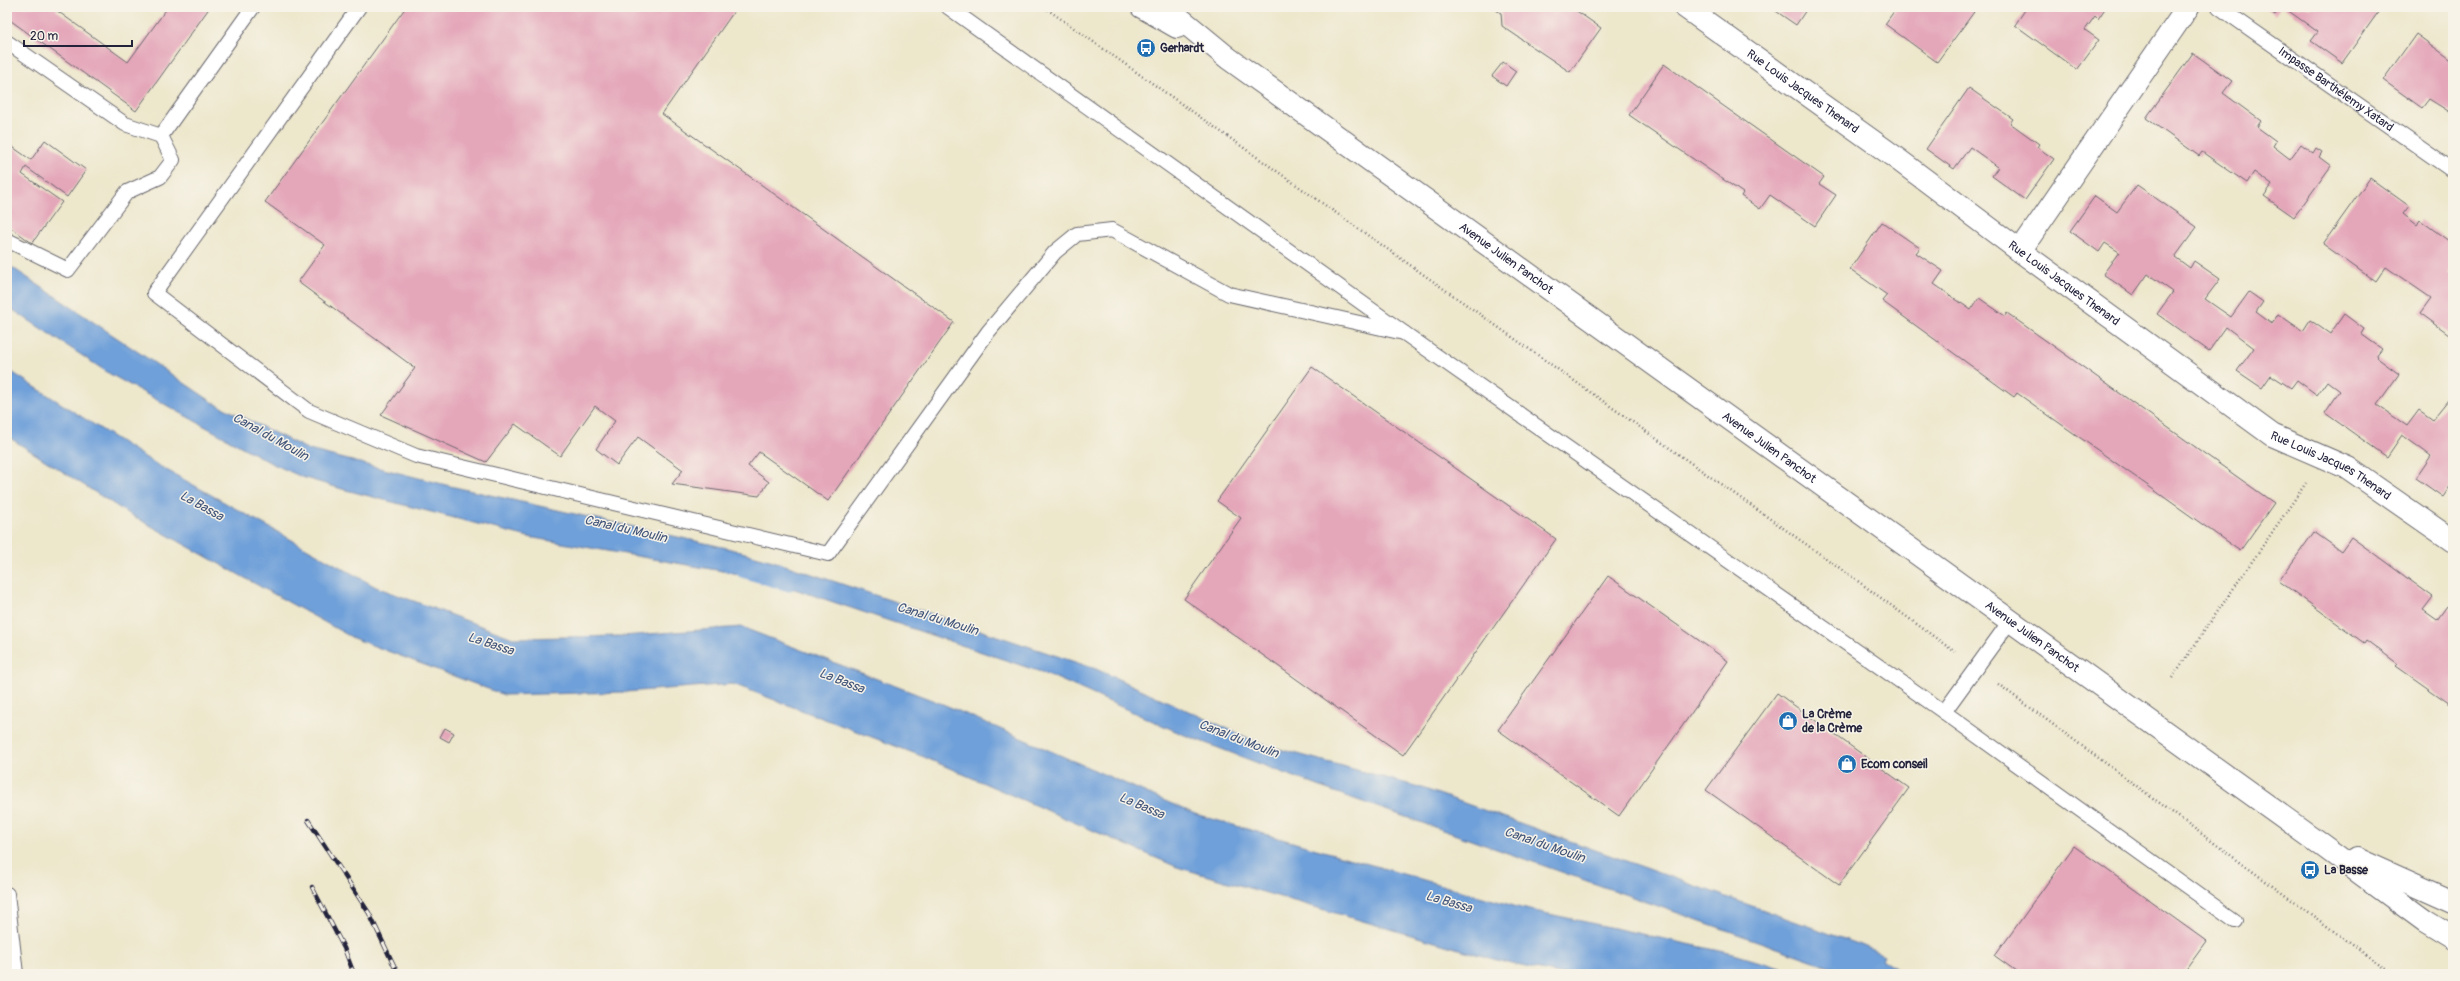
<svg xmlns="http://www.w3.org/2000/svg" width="2460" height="981" font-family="Pangolin,sans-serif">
<rect width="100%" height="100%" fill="#f7f3e8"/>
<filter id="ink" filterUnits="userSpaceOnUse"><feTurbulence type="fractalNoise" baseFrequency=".025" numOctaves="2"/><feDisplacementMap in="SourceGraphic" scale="8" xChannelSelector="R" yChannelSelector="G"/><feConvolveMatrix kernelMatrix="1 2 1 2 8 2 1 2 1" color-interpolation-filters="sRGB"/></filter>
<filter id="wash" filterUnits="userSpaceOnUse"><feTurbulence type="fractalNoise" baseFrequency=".012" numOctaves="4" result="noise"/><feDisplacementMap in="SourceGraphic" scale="16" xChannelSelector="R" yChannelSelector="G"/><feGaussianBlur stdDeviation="0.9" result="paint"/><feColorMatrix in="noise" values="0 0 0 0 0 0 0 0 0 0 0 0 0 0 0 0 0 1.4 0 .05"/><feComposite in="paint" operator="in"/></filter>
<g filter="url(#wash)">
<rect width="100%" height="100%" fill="#ede7cc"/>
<g fill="#70a0d9" stroke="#49618a">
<polygon points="7,264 214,403 309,450 450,486 727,548 773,561 1096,669 1261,744 1419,787 1861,945 1884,955 1882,959 1904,974 1851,974 1326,789 1182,734 1047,674 762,578 528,537 342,489 302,477 271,463 110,374 7,306"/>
<polygon points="7,369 154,463 376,587 513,638 622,636 741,627 945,705 1195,814 1521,908 1734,954 1800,974 1559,974 1507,963 1177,867 924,757 733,684 625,692 504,695 353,638 126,512 7,436"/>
</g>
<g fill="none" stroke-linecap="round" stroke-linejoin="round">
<polyline stroke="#70a0d9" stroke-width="11" points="742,572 789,586"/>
</g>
<g id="blocks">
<g fill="#e4a6b9">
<polygon points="7,7 58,7 56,10 128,62 168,7 210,7 136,111 7,18"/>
<polygon points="406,7 731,7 735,10 662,114 954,322 828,501 759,452 748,466 769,482 759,496 672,484 683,470 638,437 617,465 596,449 615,421 595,406 560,456 515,424 486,462 381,415 415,368 298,282 325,245 265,202"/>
<polygon points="1491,7 1571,7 1601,28 1570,72 1502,26 1501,13"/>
<polygon points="1770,7 1808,7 1796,25"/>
<polygon points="1897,7 1967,7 1974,12 1937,62 1885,24"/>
<polygon points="2027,7 2106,7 2098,19 2095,16 2085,30 2099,40 2077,70 2015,25"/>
<polygon points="2264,7 2280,7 2275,15"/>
<polygon points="2283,7 2374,7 2379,11 2342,63 2311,41 2318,32"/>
<polygon points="2416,34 2453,61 2453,114 2429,99 2422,108 2383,80"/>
<polygon points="2193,53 2232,81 2223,93 2261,121 2257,127 2276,141 2273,146 2290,159 2301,144 2313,153 2316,148 2322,152 2319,157 2331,166 2294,217 2264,196 2272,185 2254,172 2247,183 2202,152 2199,156 2146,118"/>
<polygon points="1503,62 1516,71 1506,86 1492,76"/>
<polygon points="1664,64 1824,177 1819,184 1836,195 1815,226 1770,195 1760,209 1741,196 1743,193 1629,115"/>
<polygon points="1969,88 2013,119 2010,123 2039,144 2037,147 2054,159 2025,200 1992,176 1998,167 1970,147 1954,169 1926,149"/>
<polygon points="45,140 86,170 67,197 26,167 22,174 62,202 32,243 7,225 7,143 31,160"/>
<polygon points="2370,178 2409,206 2403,214 2417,225 2420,220 2453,244 2453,267 2448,274 2453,277 2453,337 2420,313 2431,298 2386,267 2376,282 2323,244"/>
<polygon points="2137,185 2197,227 2175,257 2190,268 2194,261 2220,279 2205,299 2231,317 2249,292 2263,302 2256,312 2272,324 2278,314 2303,331 2310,320 2330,334 2344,314 2364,329 2361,334 2382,349 2376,357 2399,374 2377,405 2407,426 2419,410 2433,420 2453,395 2453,482 2443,497 2416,478 2431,456 2416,445 2402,435 2387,457 2325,413 2340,391 2327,381 2317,395 2297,380 2291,388 2271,375 2262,388 2237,371 2254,348 2226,327 2209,351 2157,314 2173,292 2148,274 2133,295 2103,274 2119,252 2105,243 2099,252 2070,231 2095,196 2117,212"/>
<polygon points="1882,222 1920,248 1916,253 1943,271 1934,284 1971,310 1979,298 2005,316 2007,313 2274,503 2240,551 2017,393 2014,397 1882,301 1887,295 1850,269"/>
<polygon points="1312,367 1556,539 1403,755 1184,599 1241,518 1217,501"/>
<polygon points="2314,532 2341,551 2351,537 2369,550 2433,597 2423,610 2437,620 2447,606 2453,611 2453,706 2396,666 2398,664 2366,640 2364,643 2279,581"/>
<polygon points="1608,576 1728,661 1619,816 1498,730"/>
<polygon points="1777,693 1909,788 1839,885 1706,790"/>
<polygon points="445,728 454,733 449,742 440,737"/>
<polygon points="2074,846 2206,941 2182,974 2020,974 1995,956"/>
</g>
</g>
</g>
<g filter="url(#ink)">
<use href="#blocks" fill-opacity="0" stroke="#69676e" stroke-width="1"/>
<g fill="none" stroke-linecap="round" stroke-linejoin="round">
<g stroke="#69676e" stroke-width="16">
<g id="service">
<polyline points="359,7 154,293 309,411 416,456 828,554 988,332 1055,252 1077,234 1112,230 1229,294 1404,333"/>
<polyline points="948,7 1404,333 1944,712 2010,621"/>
<path id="s1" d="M 2219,7 L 2453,171"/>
<polyline points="7,42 125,124 161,136"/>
<polyline points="7,240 68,270 127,192 160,177 173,160 161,136 253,7"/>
<polyline points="1944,712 2235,921"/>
<polyline points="7,894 16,974"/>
</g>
</g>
<g stroke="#69676e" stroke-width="24">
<g id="minor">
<path id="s2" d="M 1685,7 L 1892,155 L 2020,251 L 2272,435 L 2348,468 L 2453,541"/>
<polyline points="2020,251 2188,7"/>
</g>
</g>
<g stroke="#69676e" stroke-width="24">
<g id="secondary">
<polyline points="1142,7 1177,27"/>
<path id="s3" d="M 1166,7 L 1228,58 L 2311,837 L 2425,921 L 2453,938"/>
<polyline points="2357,859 2453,902"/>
</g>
</g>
<g stroke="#69676e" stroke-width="2.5" stroke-dasharray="1 3" stroke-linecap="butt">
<polyline points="1044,7 1844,571 1955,652"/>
<polyline points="2172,678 2306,483"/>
<polyline points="1998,684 2392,974"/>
</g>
<use href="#service" stroke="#fff" stroke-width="14"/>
<use href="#minor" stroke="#fff" stroke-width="22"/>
<use href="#secondary" stroke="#fff" stroke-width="22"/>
<g stroke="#22223b" stroke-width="4.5">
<g id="rail">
<polyline points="308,820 369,913 398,974"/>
<polyline points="312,887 344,948 354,974"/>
</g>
</g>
<use href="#rail" stroke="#f7f3e8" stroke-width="3" stroke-dasharray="9" stroke-linecap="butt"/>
</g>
</g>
<defs>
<g id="bus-disc" transform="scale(1)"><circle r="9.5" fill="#1f6fb2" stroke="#f7f3e8"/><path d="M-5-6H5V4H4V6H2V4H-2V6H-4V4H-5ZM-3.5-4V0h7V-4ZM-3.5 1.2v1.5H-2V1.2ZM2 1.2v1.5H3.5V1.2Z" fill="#fff"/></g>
<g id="shop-disc" transform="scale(1)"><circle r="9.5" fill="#1f6fb2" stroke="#f7f3e8"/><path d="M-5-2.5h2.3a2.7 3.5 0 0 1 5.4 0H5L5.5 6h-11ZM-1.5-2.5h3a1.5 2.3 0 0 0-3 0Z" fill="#fff"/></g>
</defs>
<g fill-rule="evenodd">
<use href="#bus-disc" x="1146" y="48"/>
<use href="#shop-disc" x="1788" y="721"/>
<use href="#shop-disc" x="1847" y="764"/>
<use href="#bus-disc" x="2310" y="870"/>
</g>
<g text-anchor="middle" stroke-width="3" stroke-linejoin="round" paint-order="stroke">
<g font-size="12" font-weight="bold" fill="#22223b" stroke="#f7f3e8" text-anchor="start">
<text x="1160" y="52">Gerhardt</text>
<text x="1802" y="718">La Crème<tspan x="1802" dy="14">de la Crème</tspan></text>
<text x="1861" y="768">Ecom conseil</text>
<text x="2324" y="874">La Basse</text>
</g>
<g font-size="12" fill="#22223b" stroke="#f7f3e8">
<text dy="4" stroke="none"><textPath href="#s1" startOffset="143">Impasse Barthélemy Xatard</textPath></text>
<text dy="4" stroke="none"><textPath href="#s2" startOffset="145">Rue Louis Jacques Thenard</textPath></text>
<text dy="4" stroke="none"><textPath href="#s3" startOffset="423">Avenue Julien Panchot</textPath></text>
<text dy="4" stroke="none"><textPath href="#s2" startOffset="469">Rue Louis Jacques Thenard</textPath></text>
<text dy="4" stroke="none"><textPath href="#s3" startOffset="747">Avenue Julien Panchot</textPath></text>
<text dy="4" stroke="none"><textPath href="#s2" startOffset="793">Rue Louis Jacques Thenard</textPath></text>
<text dy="4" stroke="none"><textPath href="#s3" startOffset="1071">Avenue Julien Panchot</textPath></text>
</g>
<g font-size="13" font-style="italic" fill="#41547a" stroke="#f7f3e8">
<text transform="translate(271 436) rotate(29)" y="5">Canal du Moulin</text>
<text transform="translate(202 505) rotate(29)" y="5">La Bassa</text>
<text transform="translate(626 528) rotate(13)" y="5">Canal du Moulin</text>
<text transform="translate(938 618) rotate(17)" y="5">Canal du Moulin</text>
<text transform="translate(491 643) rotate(18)" y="5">La Bassa</text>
<text transform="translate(842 680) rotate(21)" y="5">La Bassa</text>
<text transform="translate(1239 738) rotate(21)" y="5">Canal du Moulin</text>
<text transform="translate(1142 805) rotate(23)" y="5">La Bassa</text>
<text transform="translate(1545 844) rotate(19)" y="5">Canal du Moulin</text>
<text transform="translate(1449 901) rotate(16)" y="5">La Bassa</text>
</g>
</g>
<rect width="2460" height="981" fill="none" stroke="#f7f3e8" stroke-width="24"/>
<path d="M24 40v6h108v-6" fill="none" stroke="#22223b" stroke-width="2"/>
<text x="30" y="40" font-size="12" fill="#22223b" stroke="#f7f3e8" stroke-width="3" paint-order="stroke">20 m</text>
</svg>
